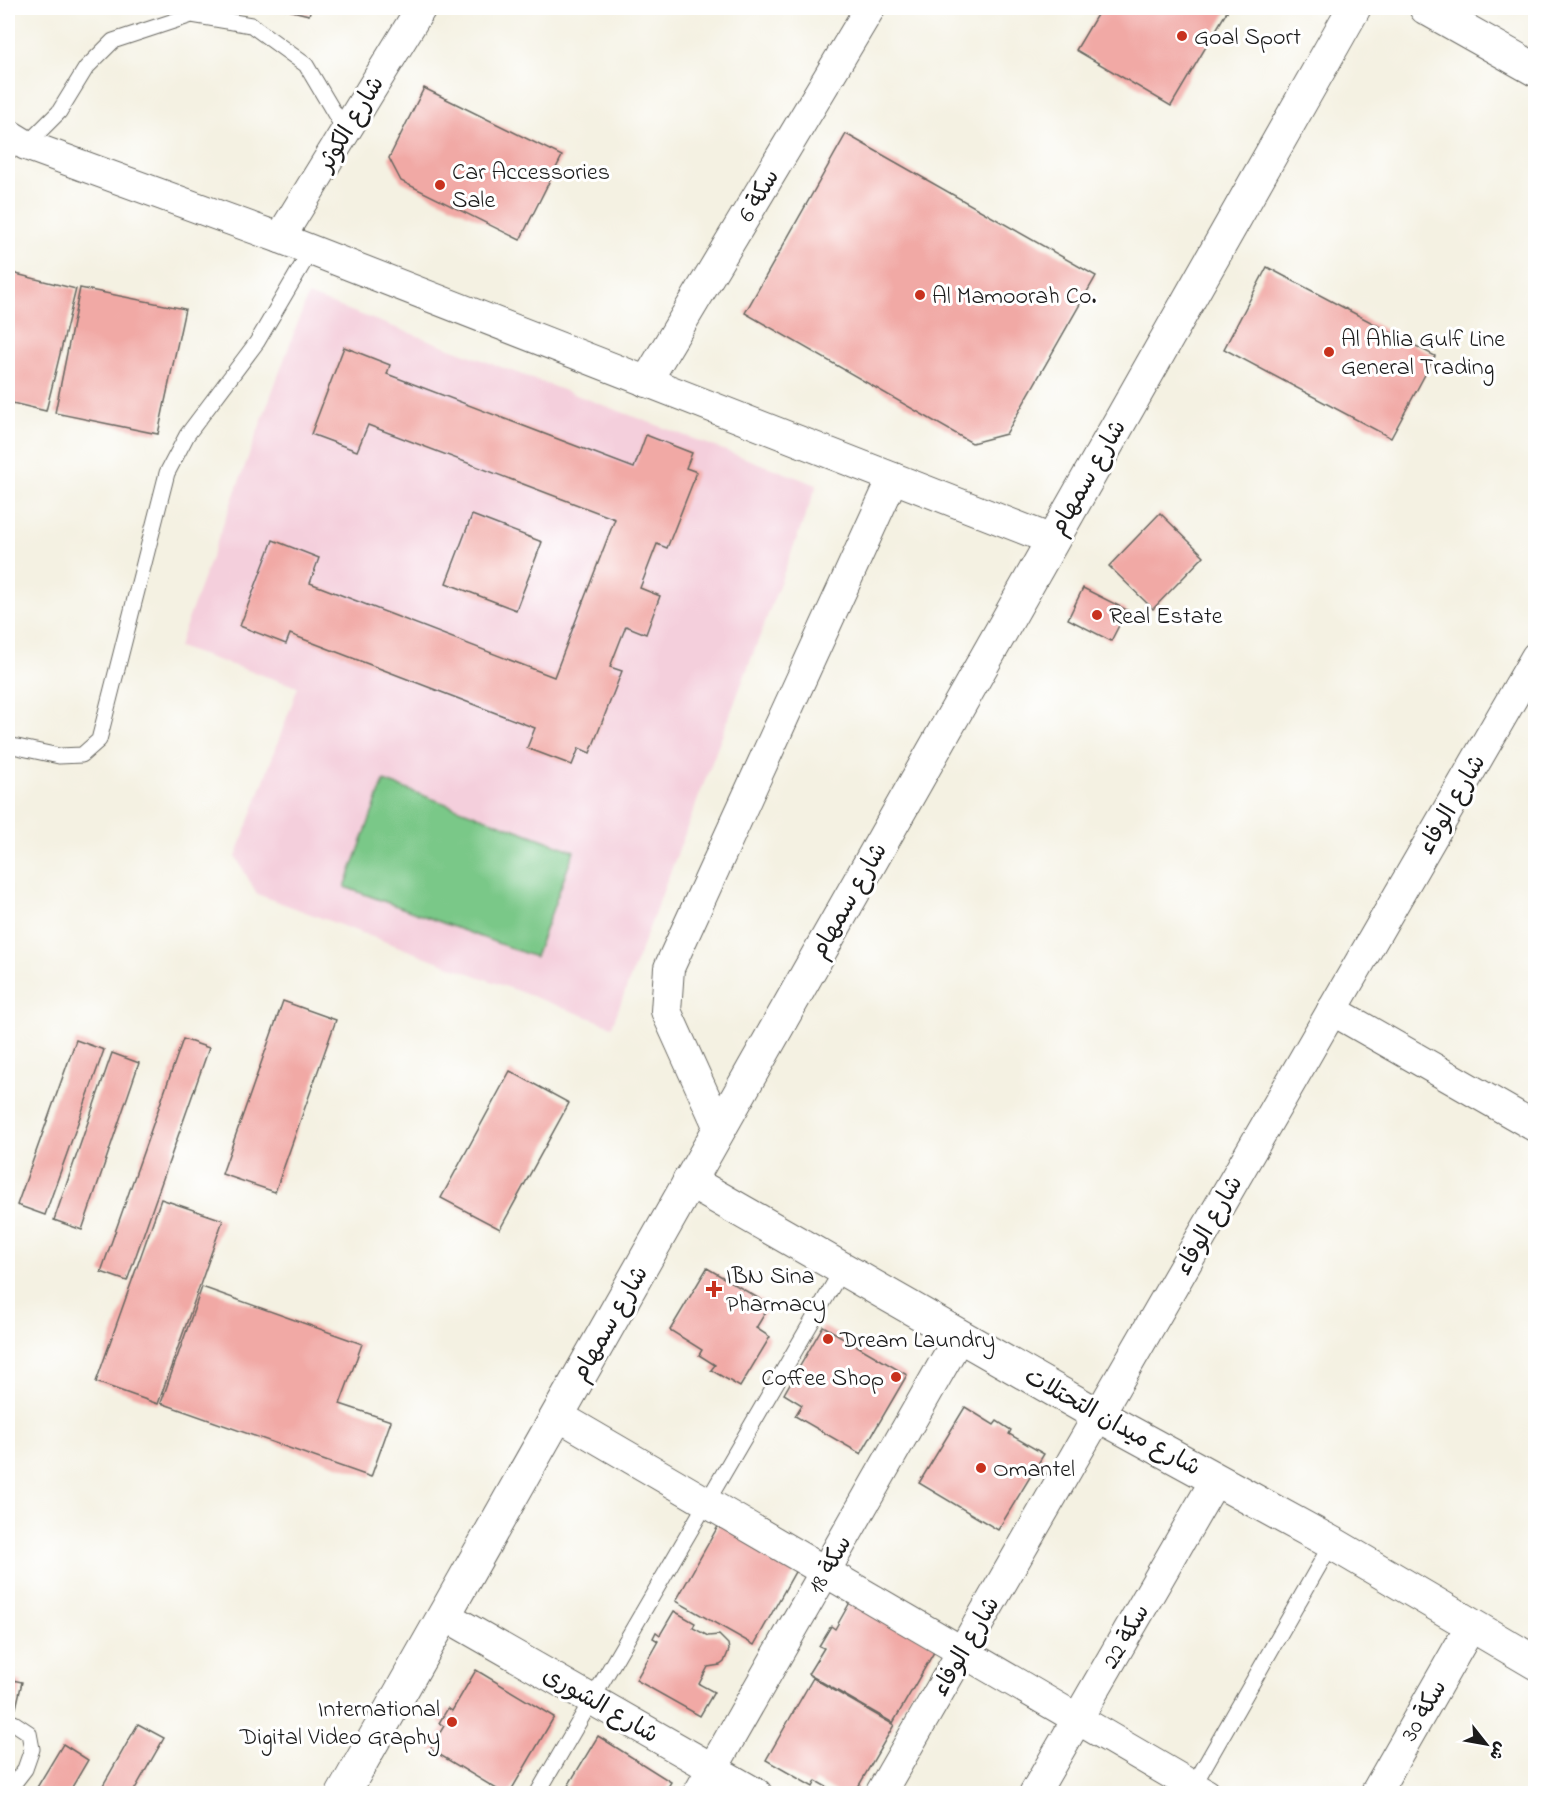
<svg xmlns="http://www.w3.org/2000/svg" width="1543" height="1801" font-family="'Indie Flower','Playpen Sans Arabic',sans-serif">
<rect width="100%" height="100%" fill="#fff"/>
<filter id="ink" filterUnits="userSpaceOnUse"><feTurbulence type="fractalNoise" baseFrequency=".0167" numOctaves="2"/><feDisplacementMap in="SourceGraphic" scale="12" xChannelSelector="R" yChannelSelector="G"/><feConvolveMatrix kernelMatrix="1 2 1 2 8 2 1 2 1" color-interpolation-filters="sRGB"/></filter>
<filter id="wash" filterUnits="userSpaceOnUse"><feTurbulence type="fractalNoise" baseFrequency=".008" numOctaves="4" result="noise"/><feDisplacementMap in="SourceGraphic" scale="24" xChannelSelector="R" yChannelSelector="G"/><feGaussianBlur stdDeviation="1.35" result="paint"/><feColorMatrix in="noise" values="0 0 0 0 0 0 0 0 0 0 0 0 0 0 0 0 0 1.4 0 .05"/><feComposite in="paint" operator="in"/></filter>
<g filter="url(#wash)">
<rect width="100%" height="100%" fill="#f4f1e2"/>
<polygon fill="#f4cfdc" points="308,295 817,485 612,1026 257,894 236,857 298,687 178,647"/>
<polygon fill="#7ac888" stroke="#4b7252" stroke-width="1.5" points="384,781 574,851 535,957 345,887"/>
<g id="blocks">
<g fill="#f1a9a5">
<polygon points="280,8 311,8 309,15"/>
<polygon points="1101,8 1229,8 1171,106 1076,50"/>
<polygon points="424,88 562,156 520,240 401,181 389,158"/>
<polygon points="846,134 1096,276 1006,434 972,443 745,313"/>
<polygon points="1267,267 1435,356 1391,438 1224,349"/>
<polygon points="8,272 76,289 46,411 8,402"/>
<polygon points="80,288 185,309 158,434 55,413"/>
<polygon points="344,347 390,365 387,374 634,468 646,435 692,453 686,468 697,472 667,548 657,544 640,588 660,596 646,634 626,626 610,667 622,671 590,753 579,748 572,765 527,748 535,728 290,634 286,644 240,626 273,540 319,558 310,583 554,677 615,519 368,425 357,451 311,434"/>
<polygon points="1160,513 1204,556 1153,609 1109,566"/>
<polygon points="472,515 542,542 516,610 446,583"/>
<polygon points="1083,588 1127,610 1111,641 1068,619"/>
<polygon points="283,1001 336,1020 275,1192 222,1174"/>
<polygon points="183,1039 209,1048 127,1281 101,1272"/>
<polygon points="76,1040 104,1050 45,1215 17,1205"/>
<polygon points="112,1053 139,1063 82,1230 54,1220"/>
<polygon points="510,1071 569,1103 500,1229 441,1198"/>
<polygon points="161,1199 223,1220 158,1404 96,1382"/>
<polygon points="707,1268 770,1305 756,1328 770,1337 740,1387 711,1370 715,1365 699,1355 702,1350 670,1330"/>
<polygon points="202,1287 362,1344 340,1404 391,1421 371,1477 161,1403"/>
<polygon points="823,1326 907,1375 861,1454 795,1416 802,1405 784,1394"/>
<polygon points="965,1407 994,1425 997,1421 1011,1430 1009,1434 1044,1454 998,1530 919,1483"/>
<polygon points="721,1521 796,1570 754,1645 676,1601"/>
<polygon points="853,1597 937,1647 893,1723 808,1674 824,1648 819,1646 831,1626 835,1629"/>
<polygon points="674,1611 695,1623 693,1628 708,1636 719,1635 728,1644 729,1650 724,1662 720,1665 708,1667 699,1684 714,1692 700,1716 636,1680 658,1641 653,1638 656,1632 660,1635"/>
<polygon points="476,1670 554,1717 509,1794 505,1794 430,1749 444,1726 439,1723 448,1708 452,1711"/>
<polygon points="813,1678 894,1725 854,1794 839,1794 816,1781 813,1787 766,1760"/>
<polygon points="8,1679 22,1682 16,1708 8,1706"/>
<polygon points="138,1724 164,1738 132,1794 98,1794"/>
<polygon points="598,1736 671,1782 664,1794 563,1794"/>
<polygon points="63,1744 88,1760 68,1794 33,1794"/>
</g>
</g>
</g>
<g filter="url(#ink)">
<use href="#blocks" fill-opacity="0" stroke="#686761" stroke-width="1.5"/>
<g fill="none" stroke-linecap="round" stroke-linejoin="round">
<g stroke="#686761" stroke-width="17">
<g id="service">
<polyline points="26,145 59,112 86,68 113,41 192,15 251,25 306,65 345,131"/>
<polyline points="8,745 59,756 82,755 99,740 167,473 187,435 257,342 311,250"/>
<polyline points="8,1721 14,1723 29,1733 32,1749 25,1769 8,1791"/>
<polyline points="1191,1790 1332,1543"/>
<polyline points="537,1794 843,1268"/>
</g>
</g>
<g stroke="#686761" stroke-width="32">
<g id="minor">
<polyline points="8,134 26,145 280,238 1052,540"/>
<polyline points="280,238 421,8"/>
<polyline points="646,382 870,8"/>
<polyline points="1332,1010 1536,1127"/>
<polyline points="719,1128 666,1011 669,968 893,478"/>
<polyline points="557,1415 1206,1794"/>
<polyline points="444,1615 757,1794"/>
<polyline points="698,1794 960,1335"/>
<polyline points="880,1794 1536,657"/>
<polyline points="1034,1794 1216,1479"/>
<polyline points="1375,1794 1471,1626"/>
</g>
</g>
<g stroke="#686761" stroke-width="35">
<g id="tertiary">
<polyline points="1426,8 1536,70"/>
<polyline points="689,1181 1098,1415 1332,1543 1536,1663"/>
<polyline points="343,1794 1354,8"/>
</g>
</g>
<use href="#service" stroke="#fff" stroke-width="15"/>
<use href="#minor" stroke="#fff" stroke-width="30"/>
<use href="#tertiary" stroke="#fff" stroke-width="33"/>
</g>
</g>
<g fill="#c8321e" stroke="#fff" stroke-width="2">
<circle cx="1182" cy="36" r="6"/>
<circle cx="440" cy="185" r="6"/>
<circle cx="920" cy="295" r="6"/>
<circle cx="1329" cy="352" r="6"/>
<circle cx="1097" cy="615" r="6"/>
<path d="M711 1280h6v6h6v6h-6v6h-6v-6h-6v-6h6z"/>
<circle cx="828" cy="1339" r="6"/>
<circle cx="896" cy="1377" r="6"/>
<circle cx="981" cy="1468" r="6"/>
<circle cx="452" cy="1722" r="6"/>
</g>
<g text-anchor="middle" stroke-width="6" stroke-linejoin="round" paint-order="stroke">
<g font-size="24" fill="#1c1c1c" stroke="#fff" text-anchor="start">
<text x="1194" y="44">Goal Sport</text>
<text x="452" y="179">Car Accessories<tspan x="452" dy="28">Sale</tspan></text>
<text x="932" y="303">Al Mamoorah Co.</text>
<text x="1341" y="346">Al Ahlia Gulf Line<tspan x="1341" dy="28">General Trading</tspan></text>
<text x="1109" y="623">Real Estate</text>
<text x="726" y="1283">IBN Sina<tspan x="726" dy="28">Pharmacy</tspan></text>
<text x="840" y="1347">Dream Laundry</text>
<text x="884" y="1385" text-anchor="end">Coffee Shop</text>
<text x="993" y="1476">Omantel</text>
<text x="440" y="1716" text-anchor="end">International<tspan x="440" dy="28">Digital Video Graphy</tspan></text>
</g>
<g font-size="24" fill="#1c1c1c" stroke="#fff">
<text transform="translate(350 123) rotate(-59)" y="8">شارع الكوثر</text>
<text transform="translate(758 195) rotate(-59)" y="8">سكة 6</text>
<text transform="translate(1087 477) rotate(-60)" y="8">شارع سمهام</text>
<text transform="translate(1451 804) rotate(-60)" y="8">شارع الوفاء</text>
<text transform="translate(848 900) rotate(-60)" y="8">شارع سمهام</text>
<text transform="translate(1208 1225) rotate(-60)" y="8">شارع الوفاء</text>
<text transform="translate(609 1323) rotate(-60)" y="8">شارع سمهام</text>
<text transform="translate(1113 1421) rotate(29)" y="8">شارع ميدان التحتلات</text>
<text transform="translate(829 1564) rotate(-60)" y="8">سكة 18</text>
<text transform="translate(1125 1636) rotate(-60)" y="8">سكة 22</text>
<text transform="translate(965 1646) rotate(-60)" y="8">شارع الوفاء</text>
<text transform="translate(601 1704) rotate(30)" y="8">شارع الشورى</text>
<text transform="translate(1423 1710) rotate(-60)" y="8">سكة 30</text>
</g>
</g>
<rect width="1543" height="1801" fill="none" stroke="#fff" stroke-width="30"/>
<g transform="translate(1486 1744) rotate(121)" stroke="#ffffff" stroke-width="4.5" paint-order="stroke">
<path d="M0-4.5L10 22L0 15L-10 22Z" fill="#1c1c1c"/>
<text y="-9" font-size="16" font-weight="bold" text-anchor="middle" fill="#1c1c1c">ش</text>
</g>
</svg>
